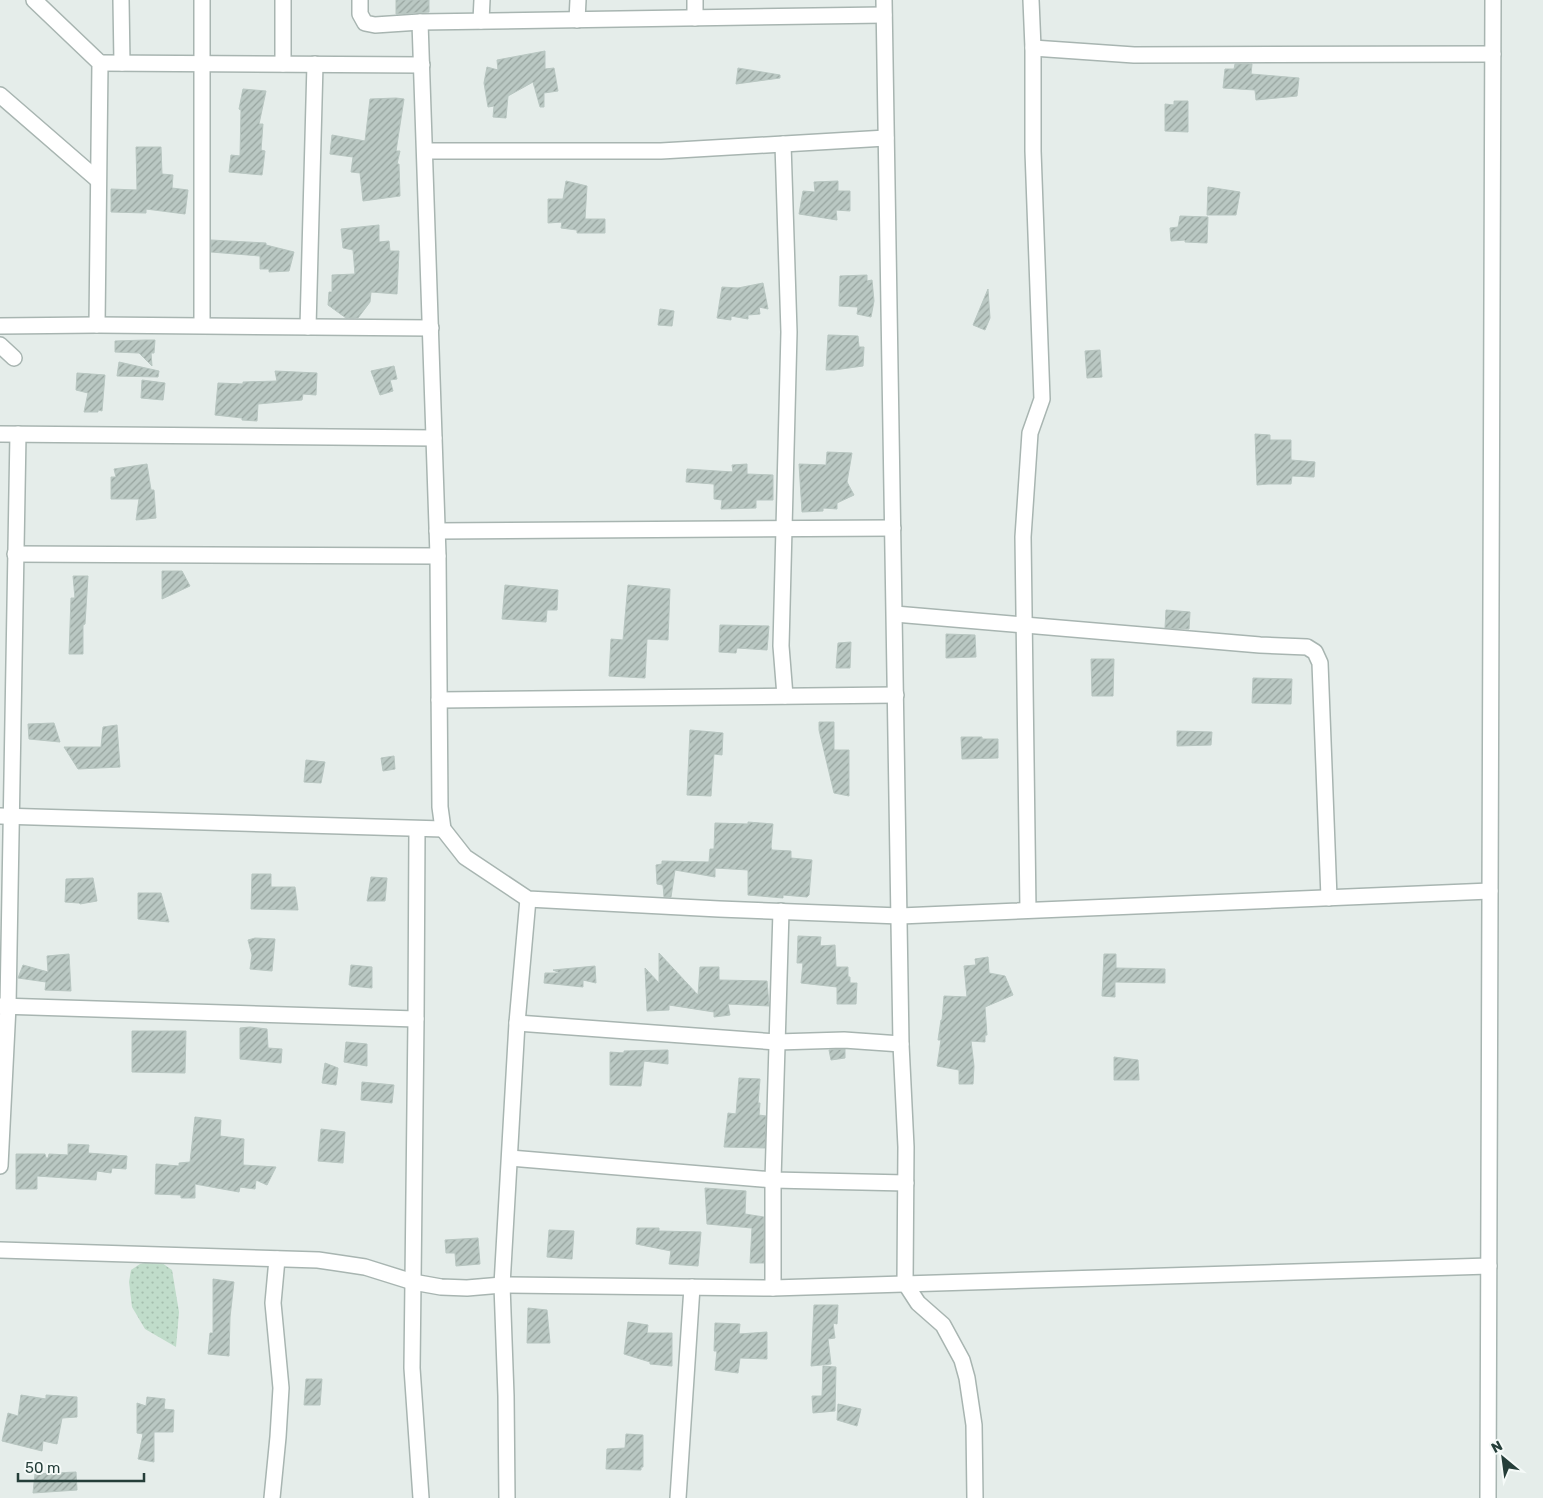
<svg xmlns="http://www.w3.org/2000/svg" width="1543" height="1498" font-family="Rubik,sans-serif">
<defs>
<pattern id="green-dots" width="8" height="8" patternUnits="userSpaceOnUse" patternTransform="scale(1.25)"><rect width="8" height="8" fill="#c0dcca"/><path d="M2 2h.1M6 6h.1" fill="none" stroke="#a5beae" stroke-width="1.8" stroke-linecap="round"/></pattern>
<pattern id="building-hatch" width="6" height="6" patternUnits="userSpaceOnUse" patternTransform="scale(1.25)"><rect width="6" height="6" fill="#bac8c3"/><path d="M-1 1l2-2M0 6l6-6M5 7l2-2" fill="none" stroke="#97a49f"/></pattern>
</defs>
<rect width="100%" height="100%" fill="#e5edea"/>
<polygon fill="url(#green-dots)" points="150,1262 162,1263 172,1270 179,1312 176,1347 145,1329 132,1307 129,1282 131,1270 140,1264"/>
<g fill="url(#building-hatch)" stroke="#b8c6c1">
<polygon points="396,0 429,0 429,12 396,14"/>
<polygon points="545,51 545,69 554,68 558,91 544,93 544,107 540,107 533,82 508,96 506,118 493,117 494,106 488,107 484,83 487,67 498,70 497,60"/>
<polygon points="1235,64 1252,64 1251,74 1299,78 1297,96 1256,100 1255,90 1223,88 1225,69 1234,69"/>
<polygon points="738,68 780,75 780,78 736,84"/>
<polygon points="243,89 266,91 259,124 263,124 261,150 265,151 262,175 229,172 231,155 240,156 241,110 239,109"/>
<polygon points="396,98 404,99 396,151 400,151 397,164 399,164 400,196 363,201 360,173 351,172 353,157 330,154 332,135 365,141 370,99"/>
<polygon points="1174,101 1188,101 1188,132 1165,131 1165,104 1174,105"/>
<polygon points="136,147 161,147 162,174 173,175 172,188 188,190 185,214 146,209 146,213 111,212 111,189 137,190"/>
<polygon points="566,181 587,186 585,219 605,219 605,233 577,233 577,230 561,228 562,222 548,223 548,199 563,199"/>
<polygon points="838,181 838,191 850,191 850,211 836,210 837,220 799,214 803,191 815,192 814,182"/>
<polygon points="1208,187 1240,192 1236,215 1207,215"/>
<polygon points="1180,216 1208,217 1207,243 1185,242 1185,240 1171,241 1170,228 1178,227"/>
<polygon points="379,225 379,242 389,241 390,251 399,251 397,294 371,292 370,302 358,318 346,318 328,305 329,292 332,292 332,275 355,274 353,250 343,248 341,229"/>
<polygon points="211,240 266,243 266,245 294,252 289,271 269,272 269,269 260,269 260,256 211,252"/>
<polygon points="867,275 867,281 872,280 874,301 871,317 857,314 858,307 839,306 840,276"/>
<polygon points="763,283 768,309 759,307 760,314 748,315 748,319 731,316 731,320 717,318 722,287 738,288"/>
<polygon points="988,289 990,318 985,330 973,325"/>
<polygon points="660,309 674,311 672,326 658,325"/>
<polygon points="828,335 858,336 859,347 864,347 863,366 834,370 826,370"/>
<polygon points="146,340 155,340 154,353 151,353 152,366 139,353 115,352 115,341"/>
<polygon points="1100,350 1102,377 1087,378 1085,351"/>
<polygon points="119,362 159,371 158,377 117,376"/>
<polygon points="394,366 397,379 390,380 393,391 380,395 371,371"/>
<polygon points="275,371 317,373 316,395 303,394 302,400 258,404 257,421 242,420 242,418 215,415 218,383 243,384 243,382 277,381"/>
<polygon points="77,373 105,375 102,411 98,410 98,412 84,412 88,393 76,390"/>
<polygon points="142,380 165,383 163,400 141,398"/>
<polygon points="1255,434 1270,435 1270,440 1291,440 1291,460 1315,462 1314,477 1292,476 1291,484 1268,484 1257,485"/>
<polygon points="827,452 852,453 847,482 854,495 837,503 837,509 823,508 823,511 802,512 799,464 826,465"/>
<polygon points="147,464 151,490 154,490 156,518 136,520 139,499 111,499 111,477 116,477 114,469"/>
<polygon points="747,464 747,474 773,475 773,500 756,500 756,508 721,509 722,500 714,499 714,484 686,482 687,469 733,472 732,465"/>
<polygon points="162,571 182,571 190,586 162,599"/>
<polygon points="73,576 88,576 85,624 83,625 83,654 69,654 71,598 75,598"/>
<polygon points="505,585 558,590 557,610 547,610 546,622 502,619"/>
<polygon points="628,585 670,589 668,640 647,639 645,678 609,676 611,639 623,640"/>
<polygon points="1166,610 1190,612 1189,629 1165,628"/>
<polygon points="720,625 769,626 767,650 737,648 736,653 719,652"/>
<polygon points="946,634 975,635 976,657 946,658"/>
<polygon points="851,642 850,668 836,668 838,643"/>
<polygon points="1091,659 1114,659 1113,696 1092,696"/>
<polygon points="1253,678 1292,679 1291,704 1252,703"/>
<polygon points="819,722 834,722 834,750 849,750 849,796 834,793 819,730"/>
<polygon points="54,723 60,742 29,739 28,724"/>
<polygon points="117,725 120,767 78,769 64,747 101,747 103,727"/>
<polygon points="690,730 723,733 722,755 714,754 711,796 687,795"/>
<polygon points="1177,731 1212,732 1211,745 1177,746"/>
<polygon points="961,737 982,737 982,739 998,739 998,758 962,759"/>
<polygon points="394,756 395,769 383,771 381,758"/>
<polygon points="306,760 325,762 321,783 304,782"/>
<polygon points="748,822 773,824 771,847 772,850 791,851 791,858 812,860 809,895 807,897 783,895 783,898 748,895 748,870 715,868 715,877 675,870 671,897 664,897 663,885 657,884 656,865 662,864 662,861 709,862 710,849 714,849 715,823 748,824"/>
<polygon points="252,874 271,874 271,887 295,887 298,910 251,909"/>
<polygon points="371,877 387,878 385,901 367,901"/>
<polygon points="93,878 97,901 80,904 79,903 65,902 66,879"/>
<polygon points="138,893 161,893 169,922 138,919"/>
<polygon points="798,936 821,937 820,946 835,945 836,967 848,967 848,977 850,977 850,983 857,983 856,1004 837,1004 837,987 801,983 803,963 797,963"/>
<polygon points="255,938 275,939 272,971 250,969 252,955 248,940"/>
<polygon points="659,953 698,995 700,967 719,967 719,980 767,981 769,1006 728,1004 730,1015 714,1017 714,1012 669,1005 669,1010 647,1011 645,968 659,983"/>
<polygon points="69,954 71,991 45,990 46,982 18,978 23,965 48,972 47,956"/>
<polygon points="1104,954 1116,954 1116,968 1165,969 1165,983 1115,982 1115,997 1102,996"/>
<polygon points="988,957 989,973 1005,976 1013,995 985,1007 987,1035 985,1035 985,1042 971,1041 974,1066 973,1084 959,1084 959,1070 937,1066 941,1040 938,1040 941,1020 942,1020 944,996 967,997 964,966 976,965 975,959"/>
<polygon points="351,965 372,967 372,988 351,986 351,985 349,985"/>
<polygon points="595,966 596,983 583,980 583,987 544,983 545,973 560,973 553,970"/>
<polygon points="250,1027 267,1029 268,1048 282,1049 281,1063 240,1059 240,1028"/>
<polygon points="132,1031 186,1031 185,1073 132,1072"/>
<polygon points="346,1042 367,1044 367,1066 344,1062"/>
<polygon points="845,1049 845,1058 831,1060 829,1050"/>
<polygon points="668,1050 668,1064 644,1061 641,1086 610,1085 610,1052 624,1053 624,1051"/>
<polygon points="1114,1057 1138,1060 1139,1080 1114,1080"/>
<polygon points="325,1063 338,1068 336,1085 322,1083"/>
<polygon points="739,1078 760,1079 758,1103 760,1103 759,1115 766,1116 765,1148 724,1147 728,1113 736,1114"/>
<polygon points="362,1082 394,1085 392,1103 361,1100"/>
<polygon points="195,1117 221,1120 220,1136 244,1139 243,1165 276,1167 267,1185 256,1180 255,1189 240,1187 239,1192 195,1184 195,1198 181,1198 181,1195 155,1194 156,1164 179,1166 179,1163 190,1162"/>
<polygon points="321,1129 345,1132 343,1163 318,1161"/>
<polygon points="68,1144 89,1145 88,1153 127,1156 126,1169 112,1168 111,1173 97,1171 96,1180 37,1176 37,1189 16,1189 16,1154 45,1154 46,1158 48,1158 49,1154 68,1155"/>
<polygon points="705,1188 746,1191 745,1214 764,1217 764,1263 750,1263 752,1228 707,1224"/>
<polygon points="637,1228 659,1228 659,1231 701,1232 698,1266 669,1264 671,1251 636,1244"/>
<polygon points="549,1230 574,1231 572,1259 547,1257"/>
<polygon points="478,1238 480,1264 456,1266 455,1253 446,1253 445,1240"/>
<polygon points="213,1279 234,1282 230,1317 229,1356 208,1354 210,1333 213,1333"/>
<polygon points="814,1305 838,1305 837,1324 833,1323 835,1338 828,1339 831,1364 811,1366"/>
<polygon points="528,1308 547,1310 550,1343 527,1343"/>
<polygon points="628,1322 648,1325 647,1333 672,1333 672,1366 650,1364 650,1362 624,1354"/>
<polygon points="715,1323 740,1324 739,1334 767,1332 767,1359 740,1358 738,1373 715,1370 717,1351 714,1351"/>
<polygon points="823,1366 836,1367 835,1411 813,1413 812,1396 822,1396"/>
<polygon points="306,1379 322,1379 320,1405 304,1405"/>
<polygon points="21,1395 46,1399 46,1395 77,1397 77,1417 62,1418 57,1444 43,1441 42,1451 2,1441 8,1413 18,1416"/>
<polygon points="147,1397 165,1399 164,1409 174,1410 173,1432 154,1432 154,1462 138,1459 143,1434 137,1433 137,1403 146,1406"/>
<polygon points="838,1404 861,1409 857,1426 837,1420"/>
<polygon points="626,1434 643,1435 643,1467 641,1467 641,1470 606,1469 607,1449 625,1448"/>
<polygon points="76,1472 77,1490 33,1493 35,1474"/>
</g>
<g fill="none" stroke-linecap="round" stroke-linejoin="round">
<g stroke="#a8b5b1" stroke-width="18">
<g id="minor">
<polyline points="34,0 100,63 97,325"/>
<polyline points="121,0 122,63"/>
<polyline points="202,0 202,325"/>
<polyline points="283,0 283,64"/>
<polyline points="360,0 360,14 365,23 375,25 420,22 884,15"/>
<polyline points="695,0 695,18"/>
<polyline points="884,0 901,1044 906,1147 905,1283 918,1303 943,1325 962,1360 967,1378 974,1425 975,1498"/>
<polyline points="577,20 578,0"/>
<polyline points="481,21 482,0"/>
<polyline points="420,22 438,556 440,807 443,829 465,857 528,899 719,909 900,916 1490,891"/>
<polyline points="1033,48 1134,55 1493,54"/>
<polyline points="100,63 422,65"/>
<polyline points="0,95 98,180"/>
<polyline points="783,144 789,332 781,646 785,696"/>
<polyline points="425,151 661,151 886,138"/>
<polyline points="0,326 97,325 431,328"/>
<polyline points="308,327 315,64"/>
<polyline points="0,345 14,358"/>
<polyline points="0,434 434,438"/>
<polyline points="437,531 893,528"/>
<polyline points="15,554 438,556"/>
<polyline points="895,614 1260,645 1307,647 1315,652 1320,663 1329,898"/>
<polyline points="439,700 896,695"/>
<polyline points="0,816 443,829"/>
<polyline points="417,829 416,1019 412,1368 421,1498"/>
<polyline points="1028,910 1023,537 1030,433 1042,399 1033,151 1033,48 1031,0"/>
<polyline points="0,1006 416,1019"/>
<polyline points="517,1023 777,1042 844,1040 901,1044"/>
<polyline points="510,1158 773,1180 906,1183"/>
<polyline points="0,1166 8,1006 18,434"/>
<polyline points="0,1250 318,1260 365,1267 413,1282 441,1287 467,1288 502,1285 773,1288 1489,1266"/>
<polyline points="773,1288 773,1180 781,911"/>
<polyline points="272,1498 278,1437 281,1388 273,1303 277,1259"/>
<polyline points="507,1498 506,1396 502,1285 517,1023 528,899"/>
<polyline points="678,1498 692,1287"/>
<polyline points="1488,1498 1493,0"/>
</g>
</g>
<use href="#minor" stroke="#fff" stroke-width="15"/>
</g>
<g transform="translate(1503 1458) rotate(331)" stroke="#f5faf8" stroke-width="4" paint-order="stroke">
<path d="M0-4L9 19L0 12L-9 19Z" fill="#253e39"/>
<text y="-8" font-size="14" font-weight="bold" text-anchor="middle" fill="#253e39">N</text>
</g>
<path d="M18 1473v8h126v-8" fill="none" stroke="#253e39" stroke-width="2.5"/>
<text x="25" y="1473" font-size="15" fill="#253e39" stroke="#f5faf8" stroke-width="4" paint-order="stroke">50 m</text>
</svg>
